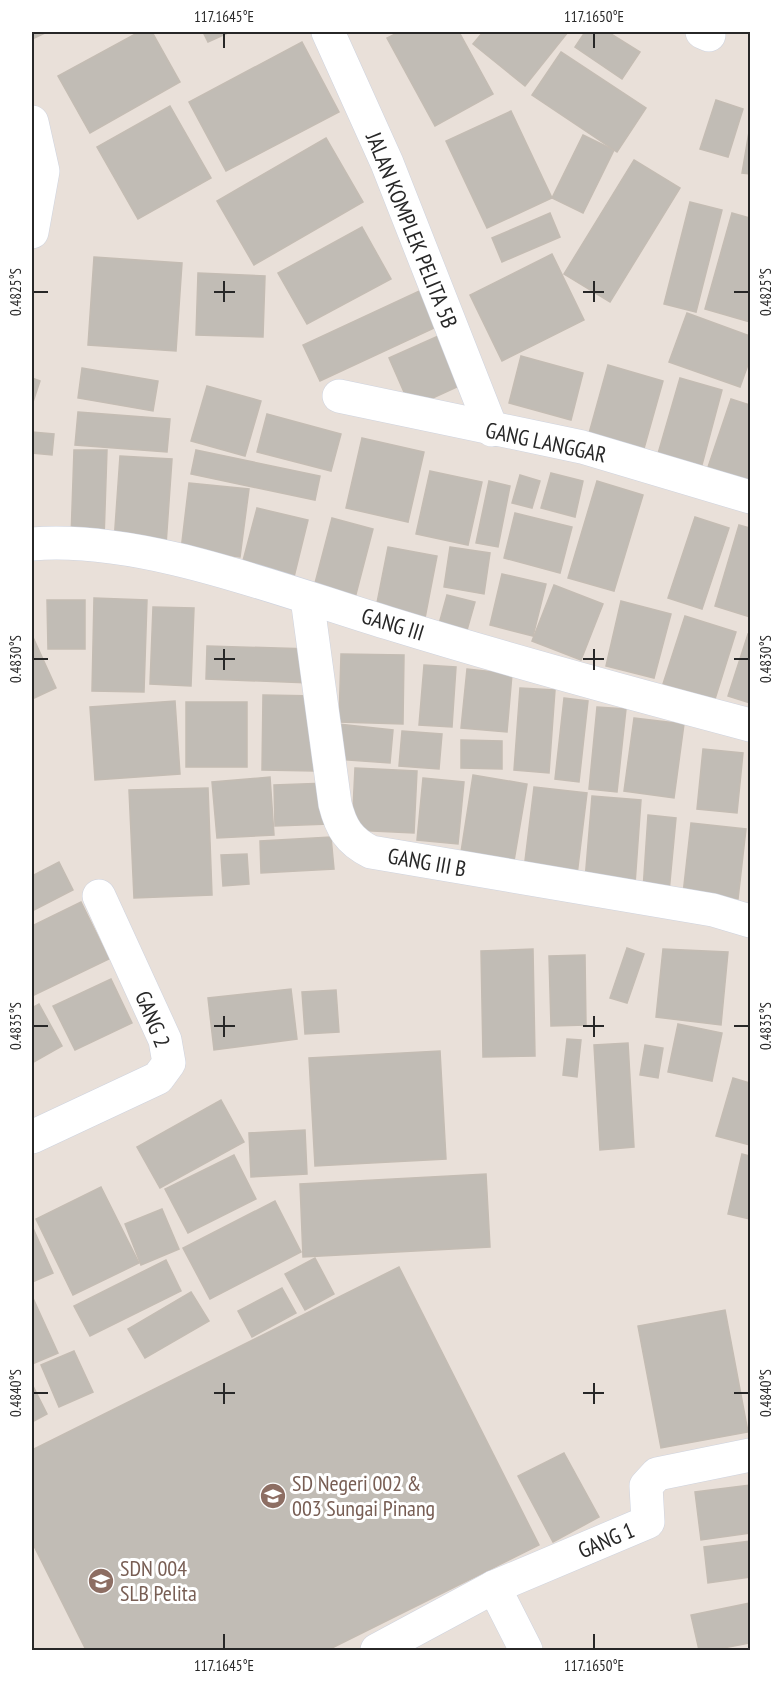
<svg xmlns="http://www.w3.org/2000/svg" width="782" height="1682" font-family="'PT Sans Narrow',sans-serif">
  <rect width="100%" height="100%" fill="#e9e0d9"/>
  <g fill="#c1bcb5" stroke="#c4bcb3" stroke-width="1.5">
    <path d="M 32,32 L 47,32 L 32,39 Z"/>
    <path d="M 139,32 L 152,32 L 180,82 L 90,133 L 58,76 Z"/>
    <path d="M 203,32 L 230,32 L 208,42 Z"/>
    <path d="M 399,32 L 459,32 L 493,94 L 435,126 L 387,38 Z"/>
    <path d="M 483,32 L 568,32 L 525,86 L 473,44 Z"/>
    <path d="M 585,32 L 608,32 L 640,52 L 622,79 L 575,47 Z"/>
    <path d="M 302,42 L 339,112 L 226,171 L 189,102 Z"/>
    <path d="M 561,52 L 646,108 L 617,152 L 532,95 Z"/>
    <path d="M 716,100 L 743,109 L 728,157 L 700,149 Z"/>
    <path d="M 170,106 L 211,178 L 138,219 L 97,147 Z"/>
    <path d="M 511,111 L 552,198 L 487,228 L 446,141 Z"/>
    <path d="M 750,126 L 750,174 L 742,173 Z"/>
    <path d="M 583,135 L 614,150 L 583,213 L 552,198 Z"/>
    <path d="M 326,138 L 363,202 L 254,265 L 217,201 Z"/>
    <path d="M 634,160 L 680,188 L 610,302 L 564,274 Z"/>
    <path d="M 690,202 L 722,210 L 696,312 L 664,304 Z"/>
    <path d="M 550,213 L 560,237 L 502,262 L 492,238 Z"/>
    <path d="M 732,213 L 750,218 L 750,322 L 705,309 Z"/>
    <path d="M 362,227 L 391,279 L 307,324 L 278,273 Z"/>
    <path d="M 552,254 L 584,320 L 502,361 L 470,295 Z"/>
    <path d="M 94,257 L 182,263 L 176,351 L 88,345 Z"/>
    <path d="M 198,273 L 265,276 L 263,337 L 196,335 Z"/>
    <path d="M 428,287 L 445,323 L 320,381 L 303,345 Z"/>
    <path d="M 687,313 L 750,336 L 750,359 L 740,387 L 669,362 Z"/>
    <path d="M 445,333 L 468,382 L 411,408 L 389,358 Z"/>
    <path d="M 521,356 L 583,373 L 571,420 L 509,403 Z"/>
    <path d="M 608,365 L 663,381 L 643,452 L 588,437 Z"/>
    <path d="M 82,368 L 158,381 L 153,411 L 78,398 Z"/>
    <path d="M 32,378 L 40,381 L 32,405 Z"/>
    <path d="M 680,378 L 722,390 L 699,476 L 655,464 Z"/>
    <path d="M 207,386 L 261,401 L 245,456 L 191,441 Z"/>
    <path d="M 731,399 L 750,405 L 750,494 L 704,479 Z"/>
    <path d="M 78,412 L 170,419 L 167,452 L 75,445 Z"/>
    <path d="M 267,414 L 341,434 L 331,471 L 257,452 Z"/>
    <path d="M 32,432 L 54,434 L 52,455 L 32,453 Z"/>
    <path d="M 362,438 L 424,452 L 408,522 L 346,508 Z"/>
    <path d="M 74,450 L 107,450 L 104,539 L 71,538 Z"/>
    <path d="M 196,450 L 320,476 L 315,500 L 191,474 Z"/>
    <path d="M 120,456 L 172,459 L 166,545 L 114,542 Z"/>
    <path d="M 430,471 L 482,482 L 468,545 L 416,534 Z"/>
    <path d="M 551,473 L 583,481 L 575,517 L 541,508 Z"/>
    <path d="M 520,475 L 540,481 L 532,508 L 512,503 Z"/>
    <path d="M 489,481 L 510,486 L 498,547 L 476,543 Z"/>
    <path d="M 597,481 L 643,495 L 614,591 L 568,578 Z"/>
    <path d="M 189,483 L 249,489 L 240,557 L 181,550 Z"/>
    <path d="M 257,508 L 308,520 L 292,585 L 240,572 Z"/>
    <path d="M 515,513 L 572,527 L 560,573 L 504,558 Z"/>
    <path d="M 695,517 L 729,528 L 702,609 L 668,598 Z"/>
    <path d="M 332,518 L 373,529 L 355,598 L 314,587 Z"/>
    <path d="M 739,525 L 750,528 L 750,617 L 715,606 Z"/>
    <path d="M 388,547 L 437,556 L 425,618 L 376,608 Z"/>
    <path d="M 450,547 L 490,553 L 484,594 L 444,587 Z"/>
    <path d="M 502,574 L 546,584 L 533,636 L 490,625 Z"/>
    <path d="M 554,585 L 603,604 L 581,660 L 532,641 Z"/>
    <path d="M 447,595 L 475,602 L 467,630 L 439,624 Z"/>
    <path d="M 94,598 L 147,600 L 144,692 L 92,691 Z"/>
    <path d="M 47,600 L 85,600 L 85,649 L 48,649 Z"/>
    <path d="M 621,601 L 671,614 L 654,678 L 606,666 Z"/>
    <path d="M 153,607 L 194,608 L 191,686 L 150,684 Z"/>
    <path d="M 685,616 L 736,632 L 715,699 L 663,684 Z"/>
    <path d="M 748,634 L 750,635 L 750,703 L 728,696 Z"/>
    <path d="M 32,635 L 56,688 L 32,699 Z"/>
    <path d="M 207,646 L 311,649 L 310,683 L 206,679 Z"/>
    <path d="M 341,654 L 404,655 L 403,724 L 339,722 Z"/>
    <path d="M 424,665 L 456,667 L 452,727 L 419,725 Z"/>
    <path d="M 467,669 L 512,674 L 507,732 L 461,728 Z"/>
    <path d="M 520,688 L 555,690 L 549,773 L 514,770 Z"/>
    <path d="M 263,695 L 317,696 L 315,771 L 262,770 Z"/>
    <path d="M 564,698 L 588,701 L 579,782 L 555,779 Z"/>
    <path d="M 175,701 L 180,774 L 95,780 L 90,707 Z"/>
    <rect x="186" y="702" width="61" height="65"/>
    <path d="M 597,707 L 626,709 L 617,792 L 589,789 Z"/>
    <path d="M 634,718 L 684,724 L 674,798 L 624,791 Z"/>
    <path d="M 338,724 L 393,730 L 390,763 L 335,759 Z"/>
    <path d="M 402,731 L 442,734 L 439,769 L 399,766 Z"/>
    <path d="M 461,740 L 502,741 L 502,769 L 461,768 Z"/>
    <path d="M 703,749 L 743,753 L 737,813 L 697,809 Z"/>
    <path d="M 355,768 L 417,771 L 414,833 L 352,830 Z"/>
    <path d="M 473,775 L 527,784 L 514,861 L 461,852 Z"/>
    <path d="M 270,777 L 274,835 L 217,838 L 212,782 Z"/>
    <path d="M 423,778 L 464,782 L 458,844 L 417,840 Z"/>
    <path d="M 328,783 L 329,824 L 275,826 L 274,785 Z"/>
    <path d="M 534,787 L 587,793 L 577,875 L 524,869 Z"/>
    <path d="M 208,788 L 212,895 L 134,898 L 129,790 Z"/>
    <path d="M 592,796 L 641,800 L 635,884 L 585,880 Z"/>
    <path d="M 648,815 L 676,818 L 669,892 L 643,890 Z"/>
    <path d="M 691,823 L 746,829 L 738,899 L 683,894 Z"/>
    <path d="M 331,837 L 334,869 L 261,873 L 260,841 Z"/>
    <path d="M 247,854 L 249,884 L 223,886 L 221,855 Z"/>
    <path d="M 59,862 L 73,890 L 32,911 L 32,876 Z"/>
    <path d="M 81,902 L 109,959 L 32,996 L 32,926 Z"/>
    <path d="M 627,948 L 644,954 L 627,1003 L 610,998 Z"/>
    <path d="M 533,949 L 535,1056 L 483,1057 L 481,951 Z"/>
    <path d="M 663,949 L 728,952 L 721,1025 L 656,1017 Z"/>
    <path d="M 585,955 L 586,1025 L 551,1026 L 549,956 Z"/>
    <path d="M 111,979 L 132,1023 L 75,1050 L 53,1006 Z"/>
    <path d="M 291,989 L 297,1039 L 214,1050 L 208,998 Z"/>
    <path d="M 336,990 L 339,1032 L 305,1034 L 302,992 Z"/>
    <path d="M 39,1004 L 62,1046 L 32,1063 L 32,1008 Z"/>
    <path d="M 678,1024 L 722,1033 L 712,1081 L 668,1072 Z"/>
    <path d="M 567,1039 L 581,1040 L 577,1077 L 563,1075 Z"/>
    <path d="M 628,1043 L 634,1147 L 600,1150 L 594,1045 Z"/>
    <path d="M 645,1045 L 663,1048 L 658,1078 L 640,1075 Z"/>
    <path d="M 440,1051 L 446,1159 L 315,1166 L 309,1058 Z"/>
    <path d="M 733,1078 L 750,1083 L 750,1145 L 716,1136 Z"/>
    <path d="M 221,1100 L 244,1142 L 160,1188 L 137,1147 Z"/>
    <path d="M 305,1130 L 307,1174 L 251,1177 L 249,1133 Z"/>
    <path d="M 742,1154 L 750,1156 L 750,1219 L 728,1214 Z"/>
    <path d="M 234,1155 L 256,1199 L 188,1233 L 165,1189 Z"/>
    <path d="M 486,1174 L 490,1247 L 303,1257 L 300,1184 Z"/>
    <path d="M 101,1187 L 139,1263 L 73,1295 L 36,1219 Z"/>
    <path d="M 275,1201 L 301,1252 L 210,1299 L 183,1248 Z"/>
    <path d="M 162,1209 L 179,1249 L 141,1265 L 125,1224 Z"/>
    <path d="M 32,1226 L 53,1273 L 32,1282 Z"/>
    <path d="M 315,1258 L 334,1294 L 305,1310 L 285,1274 Z"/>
    <path d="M 166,1260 L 181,1291 L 90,1336 L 74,1306 Z"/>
    <path d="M 399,1267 L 539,1545 L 328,1650 L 86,1650 L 32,1542 L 32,1450 Z"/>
    <path d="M 282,1288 L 296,1313 L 252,1337 L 238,1311 Z"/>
    <path d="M 191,1292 L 209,1321 L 145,1358 L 128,1329 Z"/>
    <path d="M 32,1296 L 58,1353 L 32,1364 Z"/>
    <path d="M 725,1310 L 748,1432 L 661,1448 L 638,1326 Z"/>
    <path d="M 74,1351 L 93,1392 L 59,1407 L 41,1365 Z"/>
    <path d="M 33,1386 L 47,1414 L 32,1422 L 32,1387 Z"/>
    <path d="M 564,1453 L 599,1517 L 553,1542 L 518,1476 Z"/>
    <path d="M 750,1485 L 750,1533 L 701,1540 L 695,1492 Z"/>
    <path d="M 750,1541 L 750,1577 L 708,1583 L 704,1547 Z"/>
    <path d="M 750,1603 L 750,1643 L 713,1650 L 699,1650 L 691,1615 Z"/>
  </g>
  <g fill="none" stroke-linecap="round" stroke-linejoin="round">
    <g stroke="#ced3df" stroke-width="34">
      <g id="minor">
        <path d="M 328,32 L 387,163 L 492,430"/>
        <path d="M 702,32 L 709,35"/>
        <path d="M 32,122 L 43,171 L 32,232"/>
        <path d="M 339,396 L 582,447 L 750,497"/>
        <path d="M 32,544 C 142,535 282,591 388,623 C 508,660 629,693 750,725"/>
        <path d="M 307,598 L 335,804 C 341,828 349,841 371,852 L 713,910 L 750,921"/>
        <path d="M 32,1137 L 158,1078 L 169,1063 L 165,1040 L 99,896"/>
        <path d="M 494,1587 L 526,1650"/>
        <path d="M 377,1650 L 494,1587 L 648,1522 L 646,1486 L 657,1474 L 750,1455"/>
      </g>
    </g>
    <use href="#minor" stroke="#fff" stroke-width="33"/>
  </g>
  <path fill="none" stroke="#272727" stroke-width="2" d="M 224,33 L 224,48M 594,33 L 594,48M 224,281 L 224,302M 594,281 L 594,302M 33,292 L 48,292M 214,292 L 235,292M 583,292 L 604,292M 734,292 L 749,292M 224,649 L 224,670M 594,649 L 594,670M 33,659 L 48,659M 214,659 L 235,659M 583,659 L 604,659M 734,659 L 749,659M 224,1016 L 224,1037M 594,1016 L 594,1037M 33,1026 L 48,1026M 214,1026 L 235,1026M 583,1026 L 604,1026M 734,1026 L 749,1026M 224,1383 L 224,1404M 594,1383 L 594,1404M 33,1393 L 48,1393M 214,1393 L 235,1393M 583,1393 L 604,1393M 734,1393 L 749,1393M 224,1634 L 224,1649M 594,1634 L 594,1649"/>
  <defs>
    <g id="school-disc" transform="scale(1.35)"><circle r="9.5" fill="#8d6e63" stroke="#fff"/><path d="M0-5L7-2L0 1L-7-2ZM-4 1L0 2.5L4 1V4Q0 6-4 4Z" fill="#fff"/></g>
  </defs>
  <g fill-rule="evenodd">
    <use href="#school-disc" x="273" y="1496"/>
    <use href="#school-disc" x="101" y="1581"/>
  </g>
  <g text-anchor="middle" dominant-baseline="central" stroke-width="6" stroke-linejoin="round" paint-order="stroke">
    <g font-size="22" fill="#272727" stroke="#fff">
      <text transform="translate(412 230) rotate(68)">JALAN KOMPLEK PELITA 5B</text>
      <text transform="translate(546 442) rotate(12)">GANG LANGGAR</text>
      <text transform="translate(393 624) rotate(17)">GANG III</text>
      <text transform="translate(427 862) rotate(10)">GANG III B</text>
      <text transform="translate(153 1019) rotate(68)">GANG 2</text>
      <text transform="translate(606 1540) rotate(-23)">GANG 1</text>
    </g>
    <g font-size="22" fill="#785e54" stroke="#fff" text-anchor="start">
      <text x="292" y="1483">SD Negeri 002 &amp;<tspan x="292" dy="25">003 Sungai Pinang</tspan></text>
      <text x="120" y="1568">SDN 004<tspan x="120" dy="25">SLB Pelita</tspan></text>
    </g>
  </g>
  <rect width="782" height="1682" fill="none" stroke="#ffffff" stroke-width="66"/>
  <rect x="33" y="33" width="716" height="1616" fill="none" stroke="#272727" stroke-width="2"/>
  <g font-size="15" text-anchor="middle" fill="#272727">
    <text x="224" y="22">117.1645°E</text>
    <text x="594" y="22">117.1650°E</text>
    <text transform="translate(16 292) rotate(-90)" y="5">0.4825°S</text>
    <text transform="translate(766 292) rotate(-90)" y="5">0.4825°S</text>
    <text transform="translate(16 659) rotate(-90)" y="5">0.4830°S</text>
    <text transform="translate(766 659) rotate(-90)" y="5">0.4830°S</text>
    <text transform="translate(16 1026) rotate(-90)" y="5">0.4835°S</text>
    <text transform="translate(766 1026) rotate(-90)" y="5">0.4835°S</text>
    <text transform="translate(16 1393) rotate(-90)" y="5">0.4840°S</text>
    <text transform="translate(766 1393) rotate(-90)" y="5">0.4840°S</text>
    <text x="224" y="1671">117.1645°E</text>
    <text x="594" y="1671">117.1650°E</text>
  </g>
</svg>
